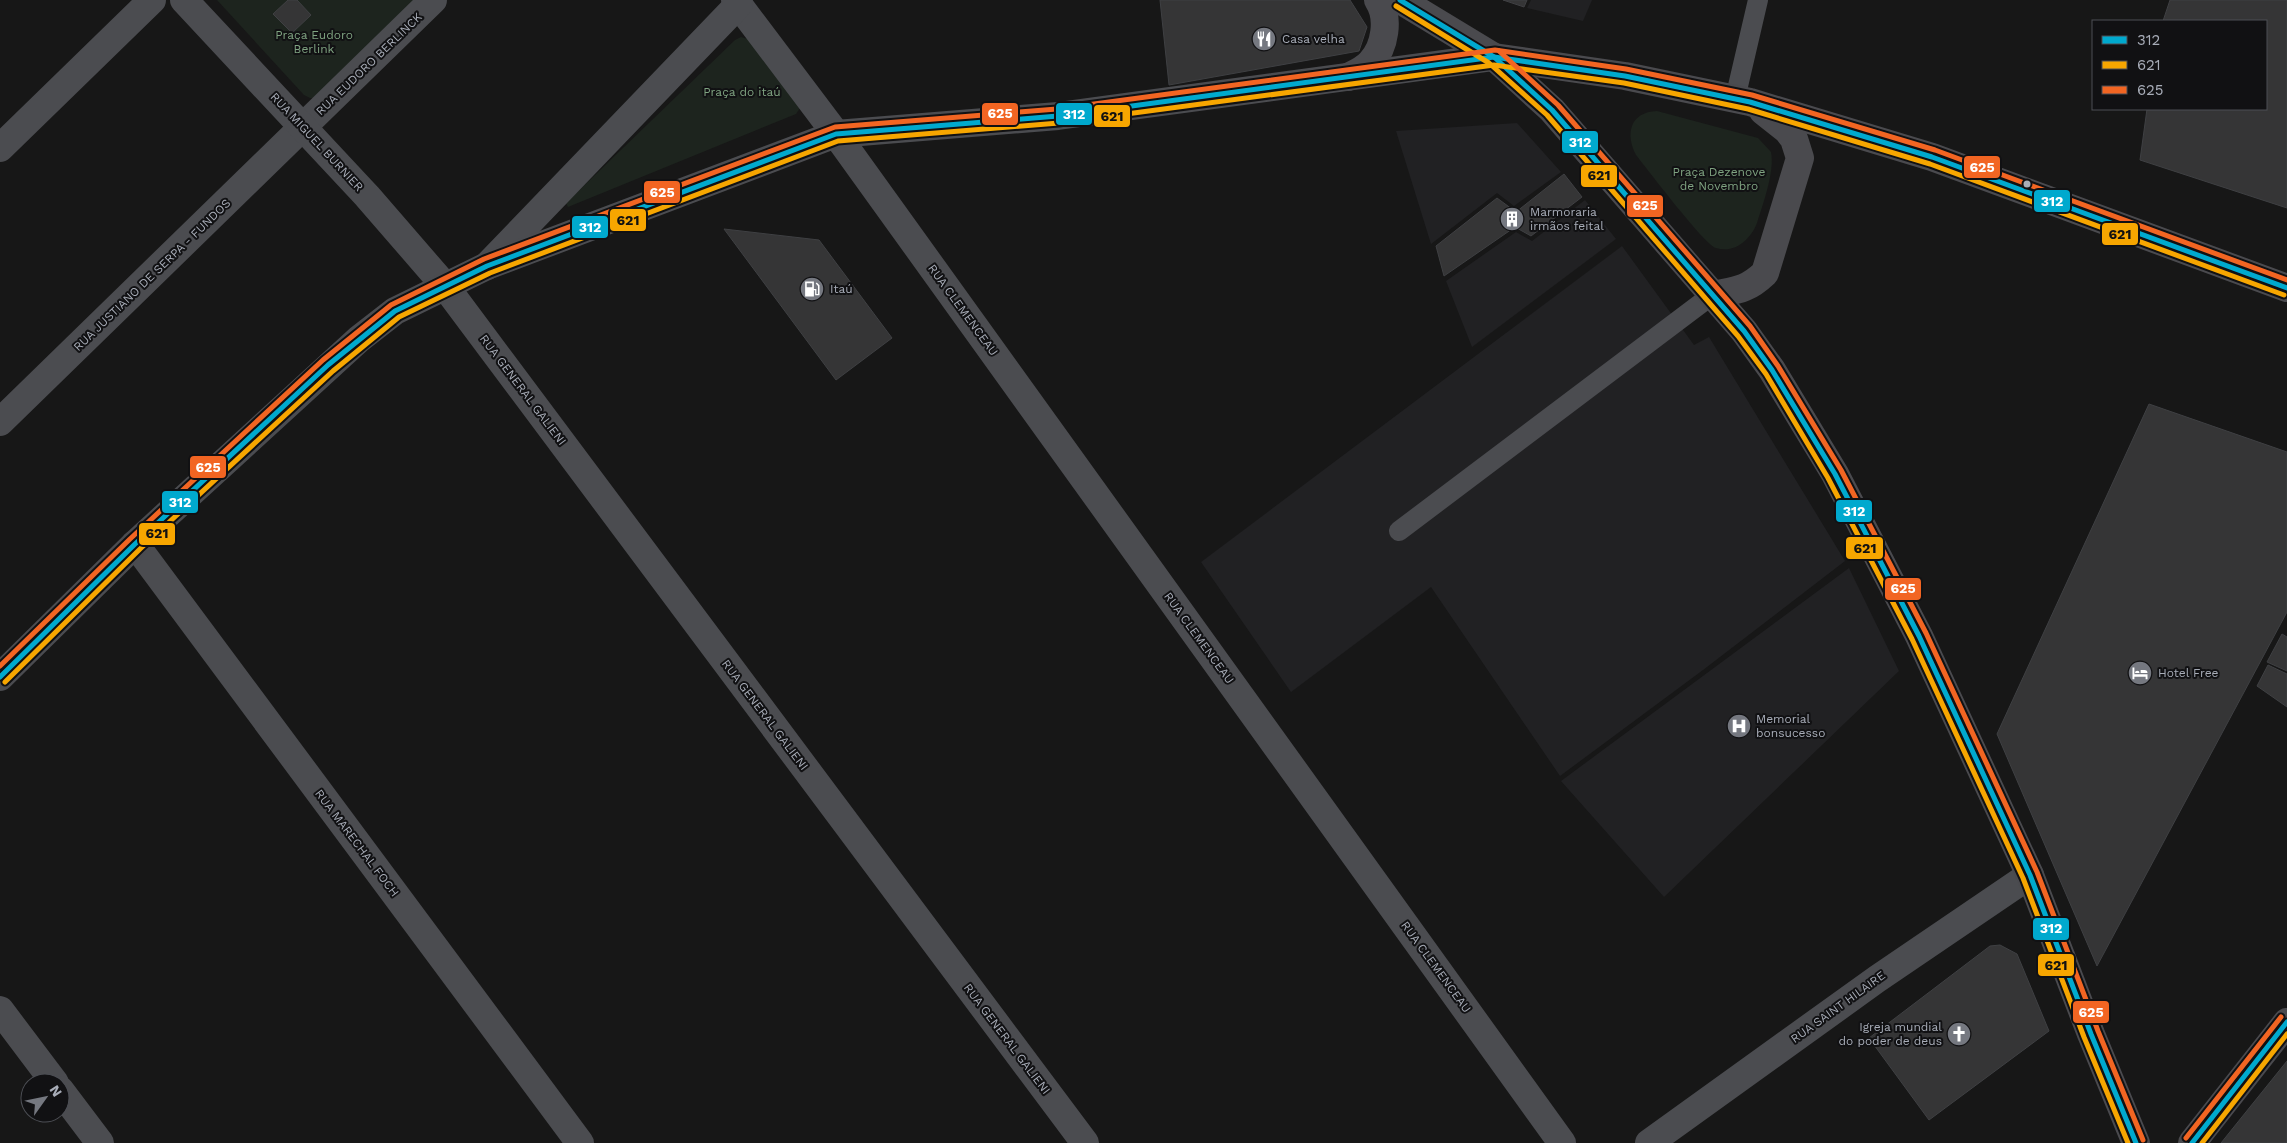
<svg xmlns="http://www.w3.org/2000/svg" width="2287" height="1143" font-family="'Work Sans',sans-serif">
  <rect width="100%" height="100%" fill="#171717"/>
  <g fill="#212123">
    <path d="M 1531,0 L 1592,0 L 1583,21 L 1527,8 Z"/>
    <path d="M 1517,123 L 1561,172 L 1514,206 L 1497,193 L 1431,244 L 1396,131 Z"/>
    <path d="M 1585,200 L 1616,239 L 1472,347 L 1446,281 L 1516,232 L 1532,241 Z"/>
    <path d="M 1622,246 L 1694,345 L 1709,337 L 1845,561 L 1703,670 L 1560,776 L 1431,587 L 1291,692 L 1201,562 Z"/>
    <path d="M 1849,568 L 1899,671 L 1664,897 L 1561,781 Z"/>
  </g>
  <g fill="#1d241e">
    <path d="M 217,0 L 418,0 L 314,98 L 310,98 L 304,95 Z"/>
    <path d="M 741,37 L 751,40 L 800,108 L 796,114 L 568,207 L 566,203 L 735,40 Z"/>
    <path d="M 1657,111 L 1758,138 L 1771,152 C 1775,171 1763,204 1757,223 C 1751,239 1735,254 1716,248 C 1704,244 1648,170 1636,155 C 1625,134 1630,112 1657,111 Z"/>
  </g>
  <g fill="#353536" stroke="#3f4043">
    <path d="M 288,0 L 297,0 L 311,15 L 292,33 L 273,14 Z"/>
    <path d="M 1160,0 L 1350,0 L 1367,27 L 1359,51 L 1169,85 Z"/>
    <path d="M 1503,0 L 1527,0 L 1524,7 Z"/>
    <path d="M 2170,0 L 2287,0 L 2287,208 L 2140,160 L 2147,109 L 2266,109 L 2266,21 L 2163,21 Z"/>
    <path d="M 1564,174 L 1582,197 L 1531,236 L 1515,227 L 1444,276 L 1436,246 L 1497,198 L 1516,212 Z"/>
    <path d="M 724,229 L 819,240 L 892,338 L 836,380 Z"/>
    <path d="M 2149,404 L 2287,452 L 2287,612 L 2097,966 L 1997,734 Z"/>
    <path d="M 2282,634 L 2287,637 L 2287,671 L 2267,662 Z"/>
    <path d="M 2268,665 L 2287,674 L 2287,707 L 2257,686 Z"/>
    <path d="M 2000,945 L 2017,954 L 2049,1031 L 1929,1120 L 1869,1038 L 1990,946 Z"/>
    <path d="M 2287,1061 L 2287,1143 L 2221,1143 Z"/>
  </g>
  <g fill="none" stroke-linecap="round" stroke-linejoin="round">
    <g stroke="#4b4c50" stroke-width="20">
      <path d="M 1735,99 L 1758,0"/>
      <path d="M 1399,531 L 1712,295"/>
    </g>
    <g stroke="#4b4c50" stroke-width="28">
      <path d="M 735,0 L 836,134 L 1562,1143"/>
      <path d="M 0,148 L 152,0"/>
      <path d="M 487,266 L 739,4"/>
      <path d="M 0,422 L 433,0"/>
      <path d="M 135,544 L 580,1143"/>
      <path d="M 0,1010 L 55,1083"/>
      <path d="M 60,1090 L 100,1143"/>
      <path d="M 1649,1143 L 1877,979 L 2030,875"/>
    </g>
    <g stroke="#4b4c50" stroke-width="28">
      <path d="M 184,0 L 367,196 L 445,286 L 1085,1143"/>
      <path d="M 0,677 L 135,544 L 359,339 L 395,311 L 487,266 L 836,134 L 1058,116 L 1494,57"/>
    </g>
    <g stroke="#4a4a4e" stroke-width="28">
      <path d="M 1400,0 L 1494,57 L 1552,110 L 1744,331 L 1772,370 L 1835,474 L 1919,636 L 2030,875 L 2091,1034 L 2136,1143"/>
      <path d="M 1494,57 L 1625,76 L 1750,102 L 1932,157 L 2287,288"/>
      <path d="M 1348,77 C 1356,73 1365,69 1371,62 C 1385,47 1390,18 1378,0"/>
      <path d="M 1712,295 C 1736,290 1746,291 1765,273 L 1800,158 L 1794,139 L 1787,130 L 1763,111"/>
      <path d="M 2192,1143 L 2287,1022"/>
    </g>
    <g stroke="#111113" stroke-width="9">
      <g id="bus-1">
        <path d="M 1400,0 L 1494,57 L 1552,110 L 1744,331 L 1772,370 L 1835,474 L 1919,636 L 2030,875 L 2091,1034 L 2136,1143"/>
        <path d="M 0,677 L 135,544 L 328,365 L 395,311 L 487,266 L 836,134 L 1058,116 L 1494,57 L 1625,76 L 1750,102 L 1932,157 L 2287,288"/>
        <path d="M 2192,1143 L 2287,1022"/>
      </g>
    </g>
    <g stroke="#111113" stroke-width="9">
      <g id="bus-2">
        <path d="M 1396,6 L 1489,63 L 1547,115 L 1738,336 L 1766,374 L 1828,478 L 1912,639 L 2023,878 L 2084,1037 L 2128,1143"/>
        <path d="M 5,682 L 140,549 L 333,371 L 399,317 L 490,273 L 838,141 L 1059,123 L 1494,65 L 1624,83 L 1748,109 L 1930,164 L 2284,295"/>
        <path d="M 2202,1143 L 2287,1034"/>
      </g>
    </g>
    <g stroke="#111113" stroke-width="9">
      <g id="bus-3">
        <path d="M 1499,51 L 1558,105 L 1750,326 L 1778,366 L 1841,470 L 1926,633 L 2037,872 L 2098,1031 L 2143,1140"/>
        <path d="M 0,666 L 130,539 L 323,360 L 391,305 L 484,259 L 835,127 L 1057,109 L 1495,50 L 1626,69 L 1752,95 L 1935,150 L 2287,280"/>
        <path d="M 2186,1138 L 2281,1017"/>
      </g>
    </g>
    <use href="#bus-1" stroke="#00a9ce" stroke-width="5"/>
    <use href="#bus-2" stroke="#f7a600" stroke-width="5"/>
    <use href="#bus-3" stroke="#f26522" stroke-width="5"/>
  </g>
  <defs>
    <g id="restaurant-disc" transform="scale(1.25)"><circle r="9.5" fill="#757880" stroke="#111113"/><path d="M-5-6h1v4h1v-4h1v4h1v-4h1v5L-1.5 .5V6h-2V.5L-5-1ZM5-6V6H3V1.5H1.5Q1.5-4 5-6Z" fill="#fff"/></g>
    <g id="building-disc" transform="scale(1.25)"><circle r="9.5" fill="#757880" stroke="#111113"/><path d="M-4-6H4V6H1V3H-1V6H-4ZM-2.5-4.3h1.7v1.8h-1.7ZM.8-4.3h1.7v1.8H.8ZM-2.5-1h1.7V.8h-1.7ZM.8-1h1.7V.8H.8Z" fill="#fff"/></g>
    <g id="fuel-disc" transform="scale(1.25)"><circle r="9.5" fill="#757880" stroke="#111113"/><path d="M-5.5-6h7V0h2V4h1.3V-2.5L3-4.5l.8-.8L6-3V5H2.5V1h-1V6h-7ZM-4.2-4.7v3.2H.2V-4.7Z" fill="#fff"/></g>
    <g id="hotel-disc" transform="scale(1.25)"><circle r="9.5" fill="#757880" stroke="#111113"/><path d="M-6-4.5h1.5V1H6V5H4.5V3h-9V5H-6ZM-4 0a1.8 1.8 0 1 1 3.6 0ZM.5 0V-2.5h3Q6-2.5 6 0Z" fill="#fff"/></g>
    <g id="hospital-disc" transform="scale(1.25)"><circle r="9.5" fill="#757880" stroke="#111113"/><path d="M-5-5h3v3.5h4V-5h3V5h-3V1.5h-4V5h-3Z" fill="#fff"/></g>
    <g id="church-disc" transform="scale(1.25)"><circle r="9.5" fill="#757880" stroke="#111113"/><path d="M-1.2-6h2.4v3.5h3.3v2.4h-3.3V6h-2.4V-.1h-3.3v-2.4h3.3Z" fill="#fff"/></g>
  </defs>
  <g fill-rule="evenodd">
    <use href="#restaurant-disc" x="1264" y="39"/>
    <use href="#building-disc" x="1512" y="219"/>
    <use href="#fuel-disc" x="812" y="289"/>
    <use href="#hotel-disc" x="2140" y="673"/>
    <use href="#hospital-disc" x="1739" y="726"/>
    <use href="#church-disc" x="1959" y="1034"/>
  </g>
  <circle fill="#a8adb8" stroke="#111113" stroke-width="2" cx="2027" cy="184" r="4.5"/>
  <g text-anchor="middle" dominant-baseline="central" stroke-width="4" stroke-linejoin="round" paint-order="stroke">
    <g font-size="12" fill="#7fa381" stroke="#111113">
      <text x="314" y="35">Praça Eudoro<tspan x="314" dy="14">Berlink</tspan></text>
      <text x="742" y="92">Praça do itaú</text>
      <text x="1719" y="172">Praça Dezenove<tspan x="1719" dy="14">de Novembro</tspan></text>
    </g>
    <g font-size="12" fill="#a8adb8" stroke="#111113" text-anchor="start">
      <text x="1282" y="39">Casa velha</text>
      <text x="1530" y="212">Marmoraria<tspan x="1530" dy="14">irmãos feital</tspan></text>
      <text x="830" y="289">Itaú</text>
      <text x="2158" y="673">Hotel Free</text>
      <text x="1756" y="719">Memorial<tspan x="1756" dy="14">bonsucesso</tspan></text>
      <text x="1942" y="1027" text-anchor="end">Igreja mundial<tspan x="1942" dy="14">do poder de deus</tspan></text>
    </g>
    <g font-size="12" fill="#a8adb8" stroke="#111113">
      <text transform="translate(369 64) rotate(-44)">RUA EUDORO BERLINCK</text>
      <text transform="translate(317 142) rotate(47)">RUA MIGUEL BURNIER</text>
      <text transform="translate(152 275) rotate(-44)">RUA JUSTIANO DE SERPA - FUNDOS</text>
      <text transform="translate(963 310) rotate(54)">RUA CLEMENCEAU</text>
      <text transform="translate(523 390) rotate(53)">RUA GENERAL GALIENI</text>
      <text transform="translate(1199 638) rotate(54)">RUA CLEMENCEAU</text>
      <text transform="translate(765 715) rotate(53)">RUA GENERAL GALIENI</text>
      <text transform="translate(357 843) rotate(53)">RUA MARECHAL FOCH</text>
      <text transform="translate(1436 967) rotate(54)">RUA CLEMENCEAU</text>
      <text transform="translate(1838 1007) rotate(-36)">RUA SAINT HILAIRE</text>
      <text transform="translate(1007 1039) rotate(53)">RUA GENERAL GALIENI</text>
    </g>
  </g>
  <g stroke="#111113" stroke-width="2">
    <rect x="981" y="102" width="38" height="24" rx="5" fill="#f26522"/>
    <rect x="1055" y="102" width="38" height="24" rx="5" fill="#00a9ce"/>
    <rect x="1093" y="104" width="38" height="24" rx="5" fill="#f7a600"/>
    <rect x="1561" y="130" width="38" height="24" rx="5" fill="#00a9ce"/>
    <rect x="1963" y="155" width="38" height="24" rx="5" fill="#f26522"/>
    <rect x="1580" y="164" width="38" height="24" rx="5" fill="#f7a600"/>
    <rect x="643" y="180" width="38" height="24" rx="5" fill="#f26522"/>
    <rect x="2033" y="189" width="38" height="24" rx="5" fill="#00a9ce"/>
    <rect x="1626" y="194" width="38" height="24" rx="5" fill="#f26522"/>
    <rect x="609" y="208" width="38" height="24" rx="5" fill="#f7a600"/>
    <rect x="571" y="215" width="38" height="24" rx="5" fill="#00a9ce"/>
    <rect x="2101" y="222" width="38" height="24" rx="5" fill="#f7a600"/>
    <rect x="189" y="455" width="38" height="24" rx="5" fill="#f26522"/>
    <rect x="161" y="490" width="38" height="24" rx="5" fill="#00a9ce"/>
    <rect x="1835" y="499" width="38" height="24" rx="5" fill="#00a9ce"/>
    <rect x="138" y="522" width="38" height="24" rx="5" fill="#f7a600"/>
    <rect x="1845" y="536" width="39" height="24" rx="5" fill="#f7a600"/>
    <rect x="1884" y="577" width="38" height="24" rx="5" fill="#f26522"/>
    <rect x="2032" y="917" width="38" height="24" rx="5" fill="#00a9ce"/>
    <rect x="2037" y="953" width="38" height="24" rx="5" fill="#f7a600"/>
    <rect x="2072" y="1000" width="38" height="24" rx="5" fill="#f26522"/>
  </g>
  <g font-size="14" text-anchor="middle" font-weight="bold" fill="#fff">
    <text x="1000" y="118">625</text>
    <text x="1074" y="119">312</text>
    <text x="1580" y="147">312</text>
    <text x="1982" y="172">625</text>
    <text x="662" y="197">625</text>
    <text x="2052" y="206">312</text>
    <text x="1645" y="210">625</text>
    <text x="590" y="232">312</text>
    <text x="208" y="472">625</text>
    <text x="180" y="507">312</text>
    <text x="1854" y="516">312</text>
    <text x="1903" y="593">625</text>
    <text x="2051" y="933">312</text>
    <text x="2091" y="1017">625</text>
  </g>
  <g font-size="14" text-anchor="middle" font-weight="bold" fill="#111">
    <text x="1112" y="121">621</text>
    <text x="1599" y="180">621</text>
    <text x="628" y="225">621</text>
    <text x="2120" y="239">621</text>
    <text x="157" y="538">621</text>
    <text x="1865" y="553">621</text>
    <text x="2056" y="970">621</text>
  </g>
  <rect x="2092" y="20" width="175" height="90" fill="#111113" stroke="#4d4f55"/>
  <rect x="2102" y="36" width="25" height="8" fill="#00a9ce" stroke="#4d4f55"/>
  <text x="2137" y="45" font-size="15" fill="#a8adb8">312</text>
  <rect x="2102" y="61" width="25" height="8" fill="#f7a600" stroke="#4d4f55"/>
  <text x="2137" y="70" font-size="15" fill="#a8adb8">621</text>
  <rect x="2102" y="86" width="25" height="8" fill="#f26522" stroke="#4d4f55"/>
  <text x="2137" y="95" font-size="15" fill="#a8adb8">625</text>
  <g transform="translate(45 1098) rotate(57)"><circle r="24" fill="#111113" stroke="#4d4f55"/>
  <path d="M0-4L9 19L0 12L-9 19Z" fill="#757880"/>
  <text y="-8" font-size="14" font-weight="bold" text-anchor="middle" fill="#a8adb8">N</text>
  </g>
</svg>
